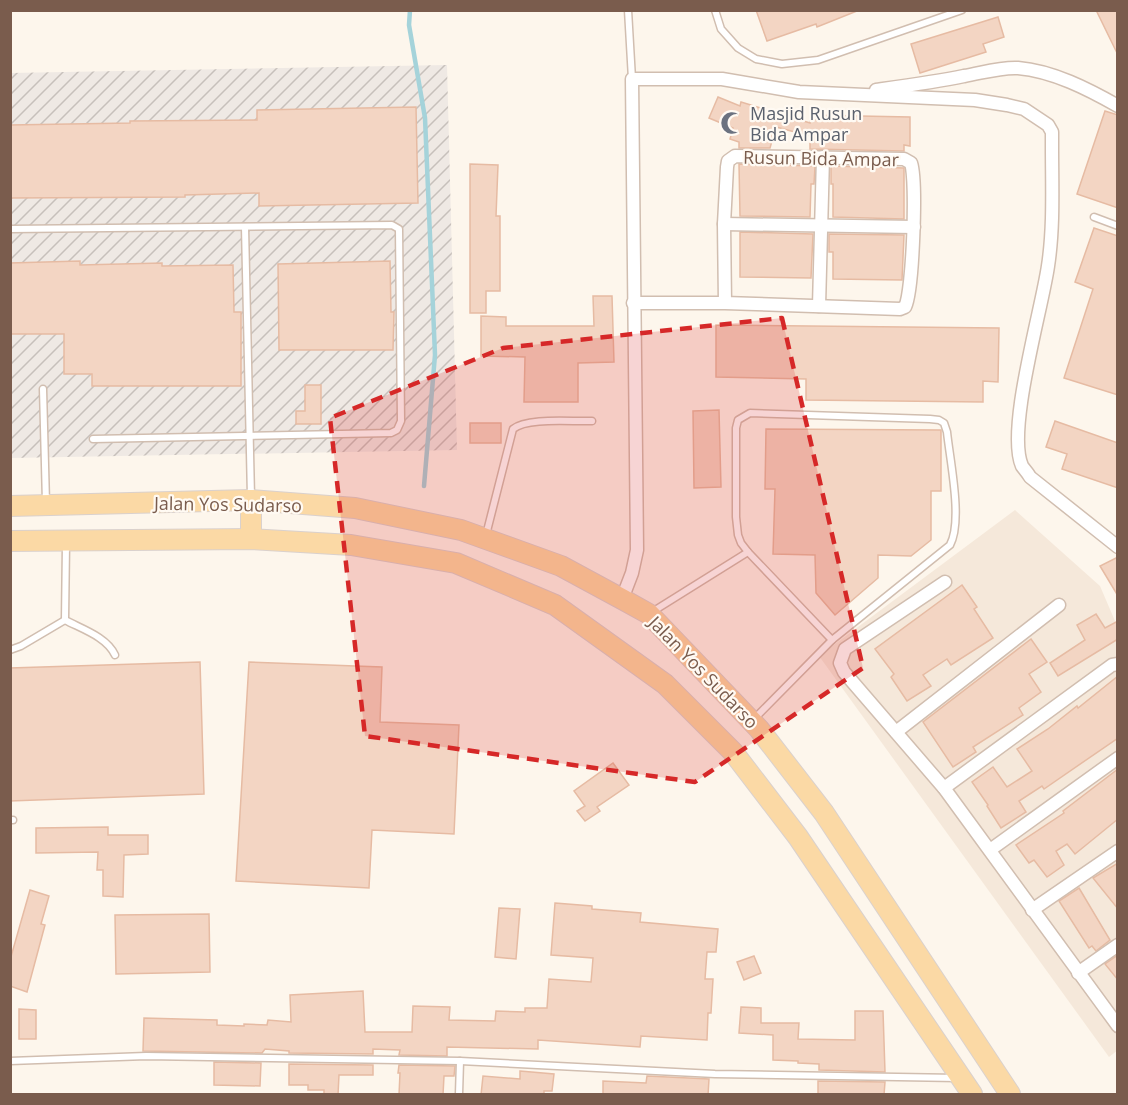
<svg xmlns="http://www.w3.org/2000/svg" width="1128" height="1105" font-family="'Open Sans',sans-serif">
  <defs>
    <pattern id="industrial-furrows" width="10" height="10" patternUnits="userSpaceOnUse" patternTransform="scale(1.5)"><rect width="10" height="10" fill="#efe9e4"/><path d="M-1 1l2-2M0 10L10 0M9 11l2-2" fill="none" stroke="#c7c0bb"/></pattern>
  </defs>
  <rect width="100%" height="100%" fill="#fdf6ec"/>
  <path fill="#f5e8da" d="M 1015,510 L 1100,586 L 1118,628 L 1118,1050 L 1109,1057 L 819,656 Z"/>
  <path fill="url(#industrial-furrows)" d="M 447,65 L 457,450 L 11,458 L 10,73 Z"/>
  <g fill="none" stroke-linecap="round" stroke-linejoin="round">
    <path stroke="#a5d3da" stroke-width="4.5" d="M 410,10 L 409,25 L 425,118 L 435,355 L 424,486"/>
  </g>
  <g fill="#f3d5c3" stroke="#e6bba3" stroke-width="1.5">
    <path d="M 756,10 L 857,10 L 857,11 L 817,27 L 816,24 L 767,41 Z"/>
    <path d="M 1096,10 L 1118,10 L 1118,55 Z"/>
    <path d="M 998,17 L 1004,37 L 983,44 L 986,52 L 920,73 L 911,44 Z"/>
    <path d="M 718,97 L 740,106 L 741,102 L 810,123 L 810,115 L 910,117 L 910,146 L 904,145 L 904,151 L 810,149 L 810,136 L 776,127 L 770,148 L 739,148 L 739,142 L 730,139 L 733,128 L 709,118 Z"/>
    <path d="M 416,107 L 418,203 L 259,206 L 259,193 L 185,195 L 185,197 L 10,198 L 10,125 L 130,123 L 130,121 L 257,120 L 257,110 Z"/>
    <path d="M 1105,111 L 1118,115 L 1118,208 L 1077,194 Z"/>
    <path d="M 470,164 L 498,165 L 496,216 L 500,216 L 500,291 L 486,291 L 486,313 L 470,313 Z"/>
    <path d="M 739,164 L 815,166 L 814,184 L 811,184 L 810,217 L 740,216 Z"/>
    <path d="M 831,166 L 904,168 L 904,219 L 833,217 L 833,184 L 831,184 Z"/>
    <path d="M 1094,228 L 1118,236 L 1118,395 L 1064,378 L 1093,289 L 1075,282 Z"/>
    <path d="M 740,232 L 813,234 L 811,278 L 740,277 Z"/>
    <path d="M 829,234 L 904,235 L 902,280 L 833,279 L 833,252 L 829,252 Z"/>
    <path d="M 80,261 L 80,265 L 162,263 L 162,266 L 233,265 L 234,312 L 241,312 L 241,386 L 92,386 L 92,374 L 64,374 L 64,334 L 10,334 L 10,263 Z"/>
    <path d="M 390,261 L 391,312 L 394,312 L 393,350 L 279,350 L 278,264 Z"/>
    <path d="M 593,296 L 612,296 L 614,362 L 578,363 L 578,402 L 524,402 L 525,357 L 481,356 L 481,316 L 506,317 L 506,326 L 594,326 Z"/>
    <path d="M 716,325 L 999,328 L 998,382 L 983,381 L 983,402 L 806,400 L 806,379 L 716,377 Z"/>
    <path d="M 305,385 L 321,385 L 321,424 L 296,424 L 296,411 L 305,411 Z"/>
    <path d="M 719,410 L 721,487 L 694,488 L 693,411 Z"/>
    <path d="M 1055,421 L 1118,443 L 1118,488 L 1062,469 L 1067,454 L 1046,447 Z"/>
    <rect x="470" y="423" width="31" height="20"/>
    <path d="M 766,429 L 941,430 L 941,491 L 931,491 L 931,540 L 911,556 L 878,555 L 878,578 L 835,615 L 816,593 L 815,555 L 773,554 L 775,489 L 765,489 Z"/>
    <path d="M 1118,557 L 1118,596 L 1100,566 Z"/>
    <path d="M 962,585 L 977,607 L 974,609 L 993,638 L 951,665 L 947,659 L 923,675 L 931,686 L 907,701 L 891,677 L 894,674 L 875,649 Z"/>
    <path d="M 1096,614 L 1105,628 L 1118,621 L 1118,639 L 1058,676 L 1050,663 L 1085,640 L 1077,625 Z"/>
    <path d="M 1031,639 L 1047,662 L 1029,674 L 1041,692 L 1019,708 L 1023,715 L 973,747 L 976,752 L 953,767 L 923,722 Z"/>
    <path d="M 200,662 L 204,794 L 10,801 L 10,668 Z"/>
    <path d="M 249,662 L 382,667 L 380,722 L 459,725 L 454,834 L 372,830 L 369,888 L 236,881 Z"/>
    <path d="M 1118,676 L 1118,738 L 1044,789 L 1042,786 L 1019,801 L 1026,812 L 1001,828 L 987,806 L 988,805 L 972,782 L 993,767 L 1007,787 L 1032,771 L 1017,749 L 1048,729 L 1077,706 L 1078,708 Z"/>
    <path d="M 613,763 L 629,785 L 597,807 L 600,811 L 585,821 L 577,811 L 585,806 L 574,791 Z"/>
    <path d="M 1118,769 L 1118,819 L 1075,854 L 1067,844 L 1056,851 L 1064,865 L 1047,877 L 1034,860 L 1029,863 L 1016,845 L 1064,813 L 1063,811 Z"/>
    <path d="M 108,827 L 108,835 L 148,835 L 148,854 L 124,855 L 123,897 L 103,896 L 103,870 L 97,870 L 98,852 L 36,853 L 36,828 Z"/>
    <path d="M 1118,863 L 1118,909 L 1093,878 Z"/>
    <path d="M 1079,888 L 1110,940 L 1096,951 L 1092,946 L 1089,948 L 1059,901 Z"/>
    <path d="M 30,890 L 49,896 L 41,924 L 45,925 L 27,992 L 10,986 L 10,960 Z"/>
    <path d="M 555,903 L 592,906 L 592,909 L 641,913 L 640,922 L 718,929 L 716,952 L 707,952 L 705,979 L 713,979 L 711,1013 L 708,1013 L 707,1040 L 641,1036 L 640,1047 L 538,1040 L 538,1049 L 447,1047 L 447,1056 L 399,1055 L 400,1050 L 373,1049 L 373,1054 L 289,1053 L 289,1051 L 265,1049 L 262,1053 L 143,1051 L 144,1018 L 217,1020 L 217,1025 L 244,1026 L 244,1024 L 267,1025 L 268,1020 L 291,1022 L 290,995 L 363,991 L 365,1032 L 412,1032 L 413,1006 L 450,1007 L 449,1020 L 495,1021 L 496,1011 L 525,1012 L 525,1008 L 547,1008 L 549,979 L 591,982 L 592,971 L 593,958 L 551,955 Z"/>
    <path d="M 499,908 L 520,909 L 516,959 L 495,957 Z"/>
    <path d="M 209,914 L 210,972 L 116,974 L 115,915 Z"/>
    <path d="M 1118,955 L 1118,980 L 1105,964 Z"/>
    <path d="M 754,956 L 761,973 L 744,980 L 737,962 Z"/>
    <path d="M 741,1007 L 761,1008 L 761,1023 L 799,1023 L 798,1039 L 855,1040 L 855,1011 L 883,1011 L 885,1072 L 819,1070 L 819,1064 L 798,1063 L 798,1061 L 773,1060 L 773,1035 L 739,1033 Z"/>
    <path d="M 19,1009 L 36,1010 L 36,1039 L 19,1039 Z"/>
    <path d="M 214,1062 L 261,1063 L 260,1086 L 214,1085 Z"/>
    <path d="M 289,1064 L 373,1065 L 373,1075 L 339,1075 L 338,1095 L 324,1095 L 324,1090 L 308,1090 L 308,1085 L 289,1085 Z"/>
    <path d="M 399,1065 L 455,1066 L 454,1076 L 444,1076 L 443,1095 L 399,1095 L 400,1073 L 398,1073 Z"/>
    <path d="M 520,1071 L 554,1074 L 552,1091 L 544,1091 L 544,1095 L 481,1095 L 483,1076 L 520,1079 Z"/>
    <path d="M 647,1076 L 709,1079 L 708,1095 L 603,1095 L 603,1081 L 646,1083 Z"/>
    <path d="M 818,1081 L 885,1082 L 884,1095 L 818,1095 Z"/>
  </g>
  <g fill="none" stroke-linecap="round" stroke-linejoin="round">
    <g stroke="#d1beb0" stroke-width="9">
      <g id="lane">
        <path d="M 628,10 L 632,79"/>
        <path d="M 715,10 L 721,29 L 738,48 L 756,59 L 782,64 L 818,60 L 962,10"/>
        <path d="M 1094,217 L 1118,226"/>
        <path d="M 245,227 L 251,497"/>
        <path d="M 10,229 L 392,225 L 399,229 L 401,421 L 397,430 L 391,433 L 93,439"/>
        <path d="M 43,389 L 46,503"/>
        <path d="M 750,413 L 930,419 L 939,420 L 944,423 L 947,432 C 950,461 963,521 950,545 L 832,640 L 748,552 L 741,543 L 738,535 L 736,517 L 736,428 L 738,420 Z"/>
        <path d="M 486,535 L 513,429 C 527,417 573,422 592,421"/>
        <path d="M 66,544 L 65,620 C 82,629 107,637 115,655"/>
        <path d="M 652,612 L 748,552"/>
        <path d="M 10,650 L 21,646 L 65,620"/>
        <path d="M 755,718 L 832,640"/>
        <path d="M 10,820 L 13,820"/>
        <path d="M 10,1061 L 146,1056 L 460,1061 L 715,1074 L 958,1078"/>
        <path d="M 459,1094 L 460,1061"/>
      </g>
    </g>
    <g stroke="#d1beb0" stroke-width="15">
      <g id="street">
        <path d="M 876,90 C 905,86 935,82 964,76 C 982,73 1000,67 1018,68 C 1053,71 1088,89 1118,106"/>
        <path d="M 724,224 L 914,227"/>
        <path d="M 633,303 L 725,303 L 900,309 L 905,307 C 913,291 917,181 911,163 L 904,159 L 735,156 L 728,161 L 727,167 L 724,224 L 725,303"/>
        <path d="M 819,306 L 823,157"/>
        <path d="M 945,582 L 845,649 L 840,663 L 844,672 L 944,788 L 1118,1026"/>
        <path d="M 622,599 L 632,573 L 637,550 L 632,79 L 722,79 L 799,92 L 975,100 L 1007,105 L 1024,109 L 1048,125 L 1052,132 L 1052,146 C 1052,186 1054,227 1048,266 C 1042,309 1006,430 1022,466 C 1024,469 1028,473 1030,477 L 1118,547"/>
        <path d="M 896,732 L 1059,605"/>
        <path d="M 944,788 L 1112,665 L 1118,664"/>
        <path d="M 990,850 L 1118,758"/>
        <path d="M 1032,910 L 1118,851"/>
        <path d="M 1078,973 L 1118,945"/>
      </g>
    </g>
    <g stroke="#dad1cd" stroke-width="22">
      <g id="primary">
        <path d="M 251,500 L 251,539"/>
        <path d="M 10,506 L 251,500 L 355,508 L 461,530 L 561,566 L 622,599 L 649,614 L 759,729 L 824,813 L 1010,1094"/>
        <path d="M 10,541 L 251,539 L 351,545 L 456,563 L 555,605 L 665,684 L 733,752 L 798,837 L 972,1094"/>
      </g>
    </g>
    <use href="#lane" stroke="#fff" stroke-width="6"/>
    <use href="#street" stroke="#fff" stroke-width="12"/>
    <use href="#primary" stroke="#fbd9a5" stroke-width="20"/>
  </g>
  <path fill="#d62828" fill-opacity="0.2" stroke="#d62828" stroke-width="4.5" stroke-dasharray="12 8" stroke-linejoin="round" d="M 782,318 L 863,668 L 695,782 L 365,736 L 330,418 L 503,348 Z"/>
  <defs>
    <g id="mosque-bare" transform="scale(1.8)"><path d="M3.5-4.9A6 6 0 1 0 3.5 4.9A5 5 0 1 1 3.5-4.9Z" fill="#6b7280" stroke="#fffaf3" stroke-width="2.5" paint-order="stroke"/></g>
  </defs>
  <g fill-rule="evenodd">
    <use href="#mosque-bare" x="732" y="123"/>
  </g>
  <g text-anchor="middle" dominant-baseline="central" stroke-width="4.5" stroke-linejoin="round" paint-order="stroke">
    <g font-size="18" fill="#5b616d" stroke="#fffaf3" text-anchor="start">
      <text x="750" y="113">Masjid Rusun<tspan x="750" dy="21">Bida Ampar</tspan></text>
    </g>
    <g font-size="18" fill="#7a5c4d" stroke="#fffaf3">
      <text transform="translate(821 158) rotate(1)">Rusun Bida Ampar</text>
      <text transform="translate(228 504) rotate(1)">Jalan Yos Sudarso</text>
      <text transform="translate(704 672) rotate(46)">Jalan Yos Sudarso</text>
    </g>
  </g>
  <rect width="1128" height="1105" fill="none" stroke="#7a5c4d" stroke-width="24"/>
</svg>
